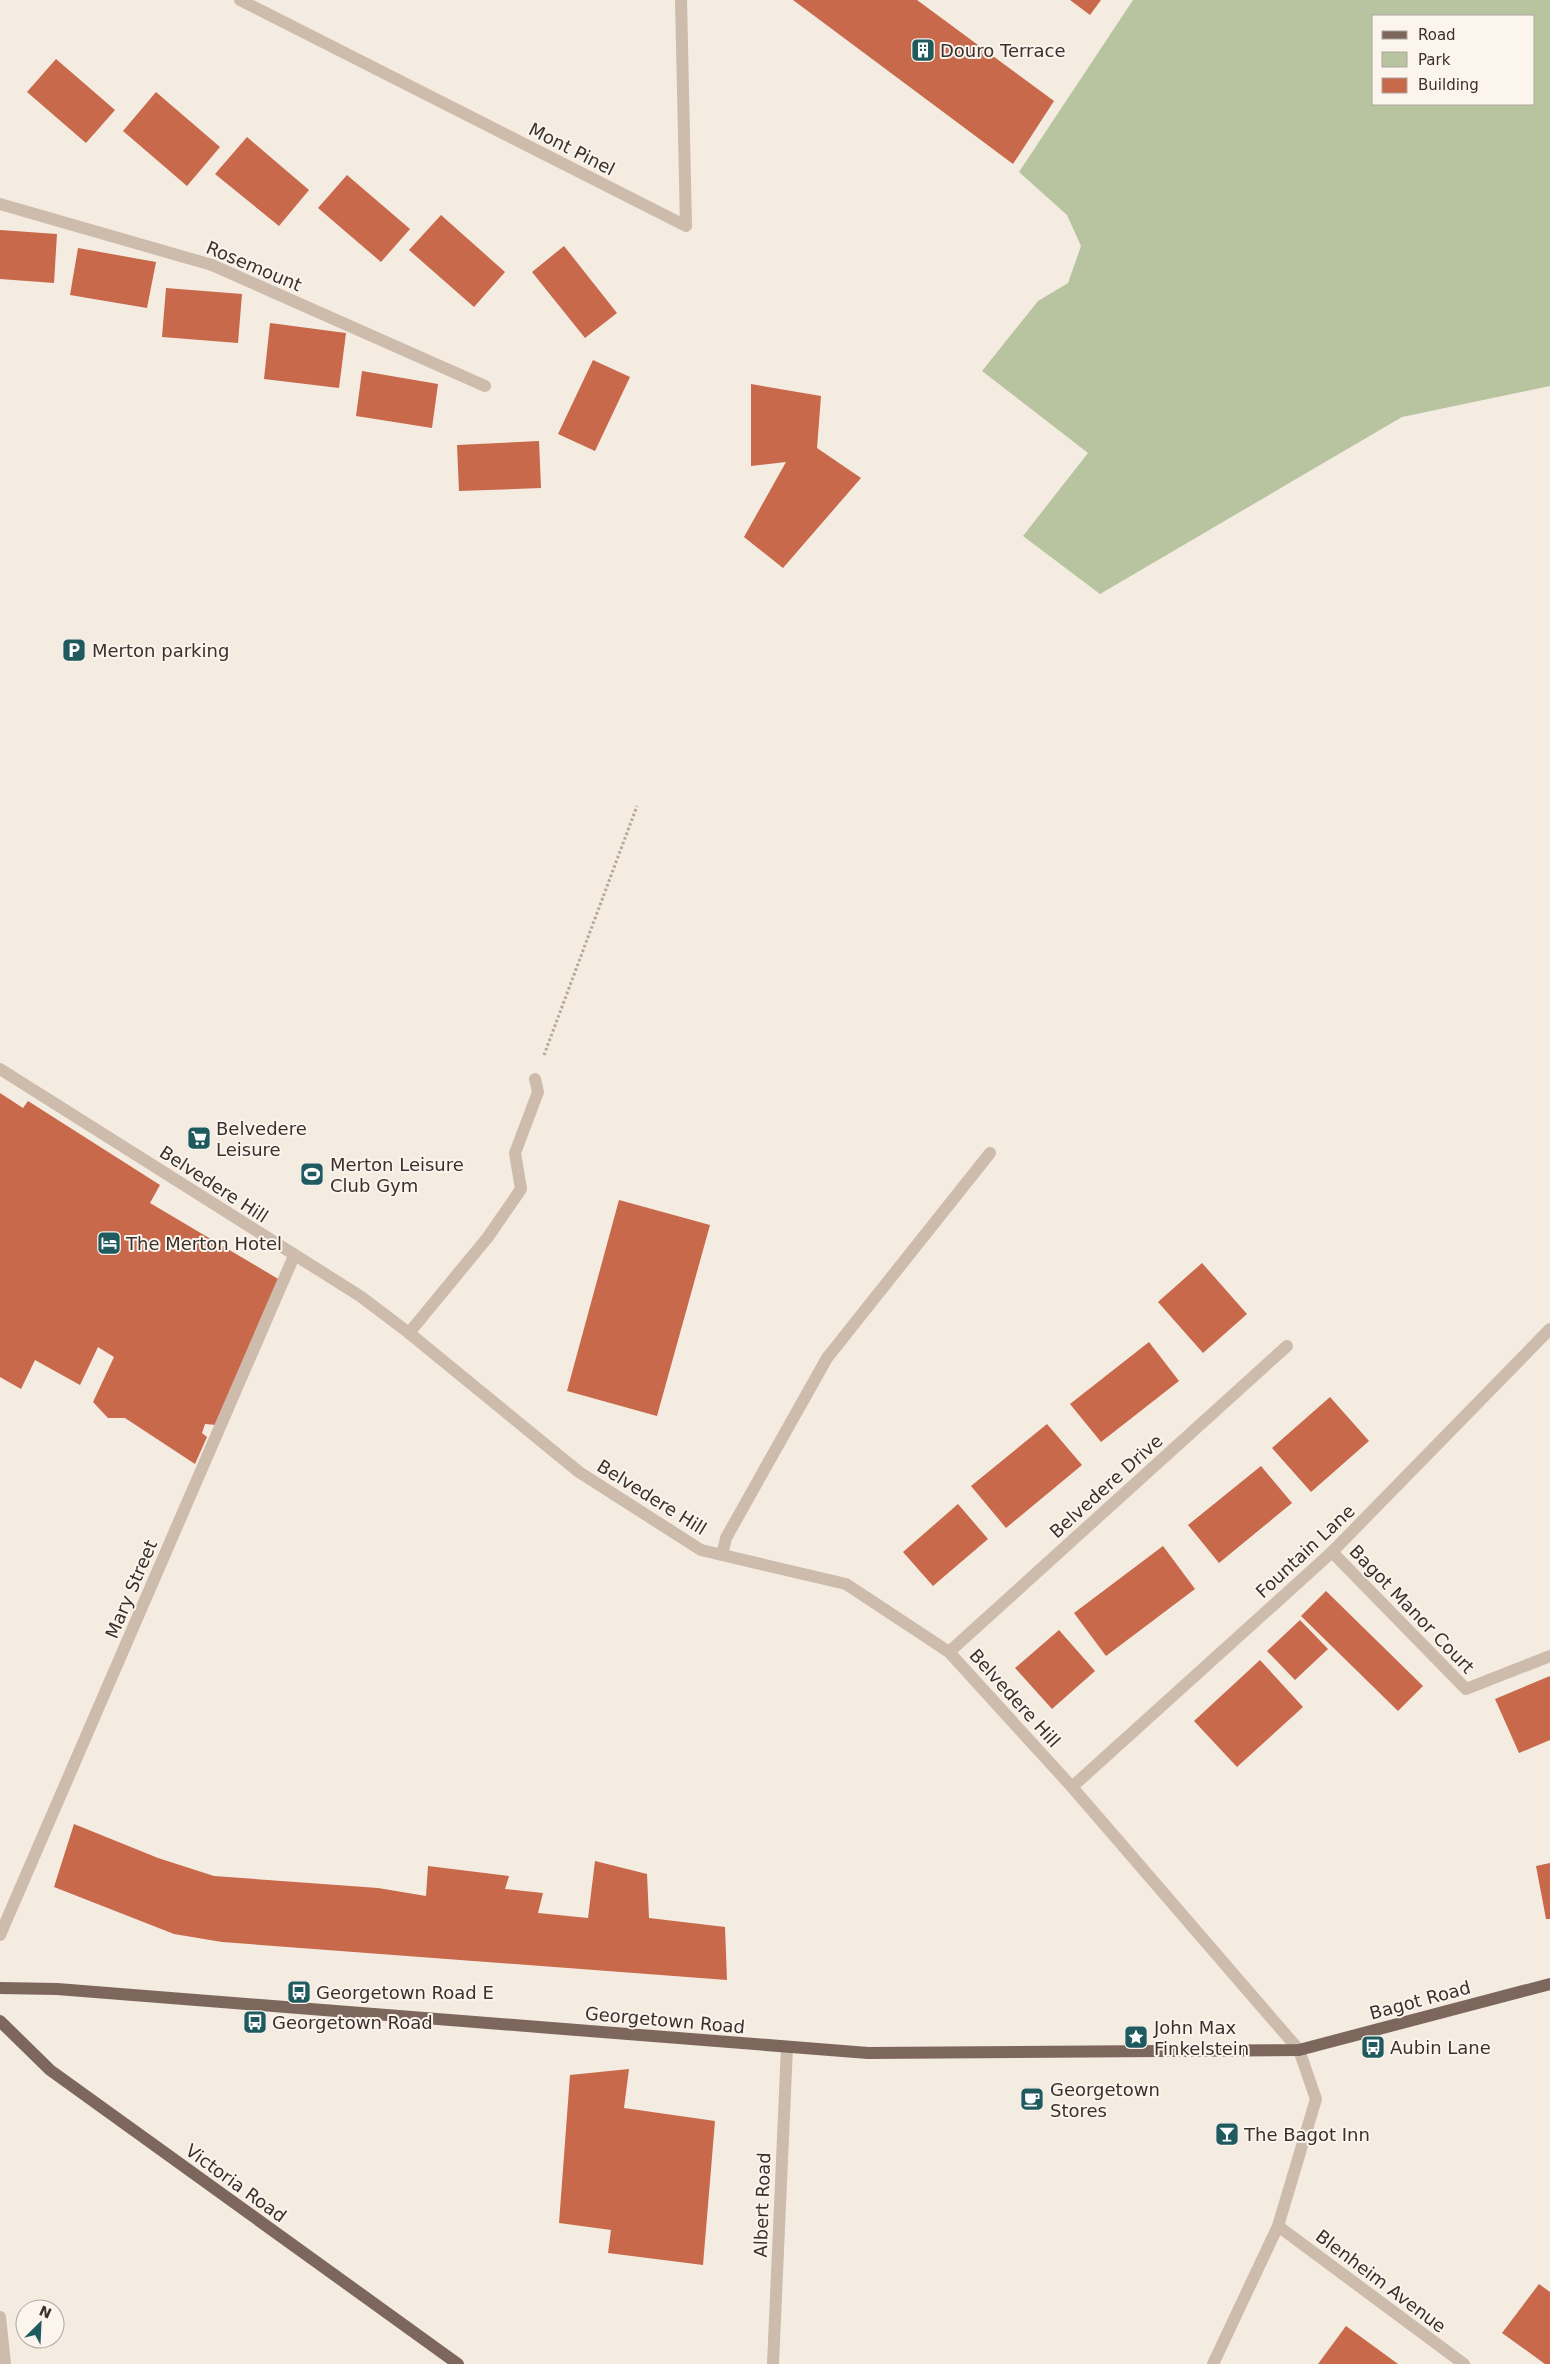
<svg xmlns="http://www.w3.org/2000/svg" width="1550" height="2364" font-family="'DejaVu Sans',sans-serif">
  <rect width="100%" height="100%" fill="#f4ebe1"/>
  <path fill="#b8c4a0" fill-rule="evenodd" d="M 1133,0 L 1550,0 L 1550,386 L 1402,417 L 1100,594 L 1023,536 L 1088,453 L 982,371 L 1038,301 L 1068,283 L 1081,246 L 1067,215 L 1019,172 ZM 1374,16 L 1534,16 L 1534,104 L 1374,104 Z"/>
  <g fill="#c8694b">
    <path d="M 793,0 L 917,0 L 1054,101 L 1013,164 Z"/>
    <path d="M 1070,0 L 1101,0 L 1090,15 Z"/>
    <path d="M 56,59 L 115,110 L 86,143 L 27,92 Z"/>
    <path d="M 156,92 L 220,147 L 187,186 L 123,131 Z"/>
    <path d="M 247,137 L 309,190 L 279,226 L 215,174 Z"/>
    <path d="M 347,175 L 410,229 L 381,262 L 318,208 Z"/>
    <path d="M 441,215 L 505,272 L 474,307 L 409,250 Z"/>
    <path d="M 0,230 L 57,234 L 54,283 L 0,279 Z"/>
    <path d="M 564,246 L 617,313 L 585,338 L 532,272 Z"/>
    <path d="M 78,248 L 156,262 L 147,308 L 70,295 Z"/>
    <path d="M 166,288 L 242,294 L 238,343 L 162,337 Z"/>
    <path d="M 270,323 L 346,333 L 339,388 L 264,379 Z"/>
    <path d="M 593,360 L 630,377 L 595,451 L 558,434 Z"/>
    <path d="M 362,371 L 438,384 L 432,428 L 356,416 Z"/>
    <path d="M 751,384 L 821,396 L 817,448 L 861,478 L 783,568 L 744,537 L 786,462 L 751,466 Z"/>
    <path d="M 539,441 L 541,488 L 459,491 L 457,445 Z"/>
    <path d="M 0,1093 L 23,1108 L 28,1101 L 160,1185 L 150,1203 L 280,1280 L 217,1425 L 205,1424 L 202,1433 L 207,1437 L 195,1464 L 125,1418 L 108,1418 L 93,1402 L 114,1357 L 98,1347 L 80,1385 L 35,1360 L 21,1389 L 0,1377 Z"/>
    <path d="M 619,1200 L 710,1225 L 657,1416 L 567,1391 Z"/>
    <path d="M 1202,1263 L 1247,1314 L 1203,1353 L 1158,1302 Z"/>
    <path d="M 1149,1342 L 1179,1381 L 1101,1442 L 1070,1404 Z"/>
    <path d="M 1330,1397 L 1369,1441 L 1311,1492 L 1272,1448 Z"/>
    <path d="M 1047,1424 L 1082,1465 L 1006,1528 L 971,1486 Z"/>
    <path d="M 1261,1466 L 1292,1503 L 1219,1563 L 1188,1525 Z"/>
    <path d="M 958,1504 L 988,1539 L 933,1586 L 903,1552 Z"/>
    <path d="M 1163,1546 L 1195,1589 L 1106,1656 L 1074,1613 Z"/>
    <path d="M 1326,1591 L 1423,1686 L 1398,1711 L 1301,1616 Z"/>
    <path d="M 1300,1620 L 1328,1649 L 1295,1680 L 1267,1651 Z"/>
    <path d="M 1059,1630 L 1095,1671 L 1052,1709 L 1015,1668 Z"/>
    <path d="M 1260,1660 L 1303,1707 L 1237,1767 L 1194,1721 Z"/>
    <path d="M 1550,1676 L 1550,1740 L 1519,1753 L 1495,1699 Z"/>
    <path d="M 74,1824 L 158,1858 L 214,1876 L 378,1888 L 426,1896 L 428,1866 L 509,1876 L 505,1889 L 543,1893 L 538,1913 L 588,1918 L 595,1861 L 647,1874 L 649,1918 L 725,1927 L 727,1980 L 222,1942 L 174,1934 L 54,1887 Z"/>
    <path d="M 1550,1863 L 1550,1919 L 1546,1919 L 1536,1866 Z"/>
    <path d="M 629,2069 L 624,2108 L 715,2121 L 703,2265 L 608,2253 L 611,2230 L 559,2223 L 570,2075 Z"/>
    <path d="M 1539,2284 L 1550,2292 L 1550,2364 L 1545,2364 L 1502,2333 Z"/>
    <path d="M 1346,2326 L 1398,2364 L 1318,2364 Z"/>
  </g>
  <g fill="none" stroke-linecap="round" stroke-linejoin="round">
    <path stroke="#b9a596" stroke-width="3" stroke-dasharray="2.5 2.5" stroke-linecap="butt" d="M 544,1055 L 637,806"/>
    <g stroke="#cdbbac" stroke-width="12">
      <path d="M 240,0 L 686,226 L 681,0"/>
      <path d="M 0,204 L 212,265 L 485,386"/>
      <path d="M 0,1069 L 360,1296 L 409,1333 L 579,1472 L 701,1550 L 846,1584 L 949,1652 L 1072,1787 L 1299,2050 L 1316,2099 L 1278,2226 L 1213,2364"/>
      <path d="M 409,1333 L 488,1237 L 521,1189 L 515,1153 L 538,1092 L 535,1079"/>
      <path d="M 1332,1552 L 1466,1689 L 1550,1656"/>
      <path d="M 722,1555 L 726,1538 L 827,1358 L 990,1153"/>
      <path d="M 949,1652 L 1287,1346"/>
      <path d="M 1072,1787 L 1332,1552 L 1550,1329"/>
      <path d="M 0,1935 L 294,1256"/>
      <path d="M 1278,2226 L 1464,2364"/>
      <path d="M 0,2317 L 5,2364"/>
      <path d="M 773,2364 L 787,2047"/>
    </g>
    <g stroke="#7d675c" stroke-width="12">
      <path d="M 0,1988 L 57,1989 L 868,2053 L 1299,2050 L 1550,1984"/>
      <path d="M 0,2021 L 50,2070 L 458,2364"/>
    </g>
  </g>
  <defs>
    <g id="building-square" transform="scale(1.25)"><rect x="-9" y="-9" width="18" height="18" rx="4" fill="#1f5a5e" stroke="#fbf5ee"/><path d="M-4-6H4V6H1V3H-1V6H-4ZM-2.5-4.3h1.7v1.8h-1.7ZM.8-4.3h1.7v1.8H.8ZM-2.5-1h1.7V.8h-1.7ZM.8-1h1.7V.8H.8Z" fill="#fff"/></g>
    <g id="parking-square" transform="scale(1.25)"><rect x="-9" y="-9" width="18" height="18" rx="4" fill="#1f5a5e" stroke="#fbf5ee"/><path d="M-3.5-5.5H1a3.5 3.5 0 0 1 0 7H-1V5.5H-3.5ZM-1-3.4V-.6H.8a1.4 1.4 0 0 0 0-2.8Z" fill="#fff"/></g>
    <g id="supermarket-square" transform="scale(1.25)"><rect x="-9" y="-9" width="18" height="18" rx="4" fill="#1f5a5e" stroke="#fbf5ee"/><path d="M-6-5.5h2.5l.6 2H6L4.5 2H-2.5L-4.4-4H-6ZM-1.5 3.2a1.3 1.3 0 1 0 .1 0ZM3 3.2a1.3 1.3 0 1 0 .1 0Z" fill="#fff"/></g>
    <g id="stadium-square" transform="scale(1.25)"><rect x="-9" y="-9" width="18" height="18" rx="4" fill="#1f5a5e" stroke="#fbf5ee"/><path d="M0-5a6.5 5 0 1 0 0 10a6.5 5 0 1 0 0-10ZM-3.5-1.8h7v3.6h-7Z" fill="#fff"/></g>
    <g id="hotel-square" transform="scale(1.25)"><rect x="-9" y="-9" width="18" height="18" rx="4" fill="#1f5a5e" stroke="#fbf5ee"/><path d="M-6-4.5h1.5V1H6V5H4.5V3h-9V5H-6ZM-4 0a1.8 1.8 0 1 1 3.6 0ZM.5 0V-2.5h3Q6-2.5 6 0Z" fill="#fff"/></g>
    <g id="bus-square" transform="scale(1.25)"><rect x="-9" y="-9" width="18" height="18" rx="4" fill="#1f5a5e" stroke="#fbf5ee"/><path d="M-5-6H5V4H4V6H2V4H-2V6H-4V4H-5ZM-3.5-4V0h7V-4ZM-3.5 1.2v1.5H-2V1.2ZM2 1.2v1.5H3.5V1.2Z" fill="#fff"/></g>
    <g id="sight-square" transform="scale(1.25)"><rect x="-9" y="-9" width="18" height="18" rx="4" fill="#1f5a5e" stroke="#fbf5ee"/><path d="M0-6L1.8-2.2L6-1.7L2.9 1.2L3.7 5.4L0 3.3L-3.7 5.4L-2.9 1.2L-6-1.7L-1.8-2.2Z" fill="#fff"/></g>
    <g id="cafe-square" transform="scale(1.25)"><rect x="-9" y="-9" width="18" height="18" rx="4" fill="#1f5a5e" stroke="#fbf5ee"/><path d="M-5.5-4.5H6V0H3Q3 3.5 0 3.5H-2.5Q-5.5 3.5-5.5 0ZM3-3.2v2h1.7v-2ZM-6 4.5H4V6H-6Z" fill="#fff"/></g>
    <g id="bar-square" transform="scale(1.25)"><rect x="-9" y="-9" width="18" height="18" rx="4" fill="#1f5a5e" stroke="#fbf5ee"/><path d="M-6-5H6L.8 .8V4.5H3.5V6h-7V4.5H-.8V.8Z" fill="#fff"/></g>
  </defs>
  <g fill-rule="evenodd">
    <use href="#building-square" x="923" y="50"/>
    <use href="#parking-square" x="74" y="650"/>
    <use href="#supermarket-square" x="199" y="1138"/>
    <use href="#stadium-square" x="312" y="1174"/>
    <use href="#hotel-square" x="109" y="1243"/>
    <use href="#bus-square" x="299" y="1992"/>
    <use href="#bus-square" x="255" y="2022"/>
    <use href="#sight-square" x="1136" y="2037"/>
    <use href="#bus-square" x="1373" y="2047"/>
    <use href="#cafe-square" x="1032" y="2099"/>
    <use href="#bar-square" x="1227" y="2134"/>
  </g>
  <g text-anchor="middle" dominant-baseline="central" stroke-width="4" stroke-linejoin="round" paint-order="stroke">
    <g font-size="18" fill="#3b302b" stroke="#fbf5ee" text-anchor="start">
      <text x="940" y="50">Douro Terrace</text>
      <text x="92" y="650">Merton parking</text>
      <text x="216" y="1128">Belvedere<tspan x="216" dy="21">Leisure</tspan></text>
      <text x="330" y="1164">Merton Leisure<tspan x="330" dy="21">Club Gym</tspan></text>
      <text x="126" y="1243">The Merton Hotel</text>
      <text x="316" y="1992">Georgetown Road E</text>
      <text x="272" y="2022">Georgetown Road</text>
      <text x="1154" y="2027">John Max<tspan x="1154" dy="21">Finkelstein</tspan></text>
      <text x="1390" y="2047">Aubin Lane</text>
      <text x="1050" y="2089">Georgetown<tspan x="1050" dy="21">Stores</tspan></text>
      <text x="1244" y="2134">The Bagot Inn</text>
    </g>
    <g font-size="18" fill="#3b302b" stroke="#fbf5ee">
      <text transform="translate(572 149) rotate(27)">Mont Pinel</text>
      <text transform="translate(254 266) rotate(23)">Rosemount</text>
      <text transform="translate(214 1184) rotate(33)">Belvedere Hill</text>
      <text transform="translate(1106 1486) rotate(-42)">Belvedere Drive</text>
      <text transform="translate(652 1497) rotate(32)">Belvedere Hill</text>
      <text transform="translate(1305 1551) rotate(-43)">Fountain Lane</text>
      <text transform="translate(131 1589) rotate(-67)">Mary Street</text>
      <text transform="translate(1412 1609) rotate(46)">Bagot Manor Court</text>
      <text transform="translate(1015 1698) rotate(48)">Belvedere Hill</text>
      <text transform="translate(1420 2000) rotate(-15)">Bagot Road</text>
      <text transform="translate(665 2020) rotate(5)">Georgetown Road</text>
      <text transform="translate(236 2183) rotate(36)">Victoria Road</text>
      <text transform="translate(762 2205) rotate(-88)">Albert Road</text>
      <text transform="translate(1381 2281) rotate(37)">Blenheim Avenue</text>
    </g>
  </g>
  <rect x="1372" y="15" width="162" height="90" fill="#fbf5ee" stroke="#aea6a0"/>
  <rect x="1382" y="31" width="25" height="8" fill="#7d675c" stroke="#aea6a0"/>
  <text x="1418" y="40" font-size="15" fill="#3b302b">Road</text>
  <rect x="1382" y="52" width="25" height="15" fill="#b8c4a0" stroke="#aea6a0"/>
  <text x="1418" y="65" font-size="15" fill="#3b302b">Park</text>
  <rect x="1382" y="78" width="25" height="15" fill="#c8694b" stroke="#aea6a0"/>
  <text x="1418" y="90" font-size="15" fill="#3b302b">Building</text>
  <g transform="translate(40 2324) rotate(24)"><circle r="24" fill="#fbf5ee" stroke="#aea6a0"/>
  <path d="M0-4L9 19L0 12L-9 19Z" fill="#1f5a5e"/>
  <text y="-8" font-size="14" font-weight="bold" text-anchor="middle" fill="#3b302b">N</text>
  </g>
</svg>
